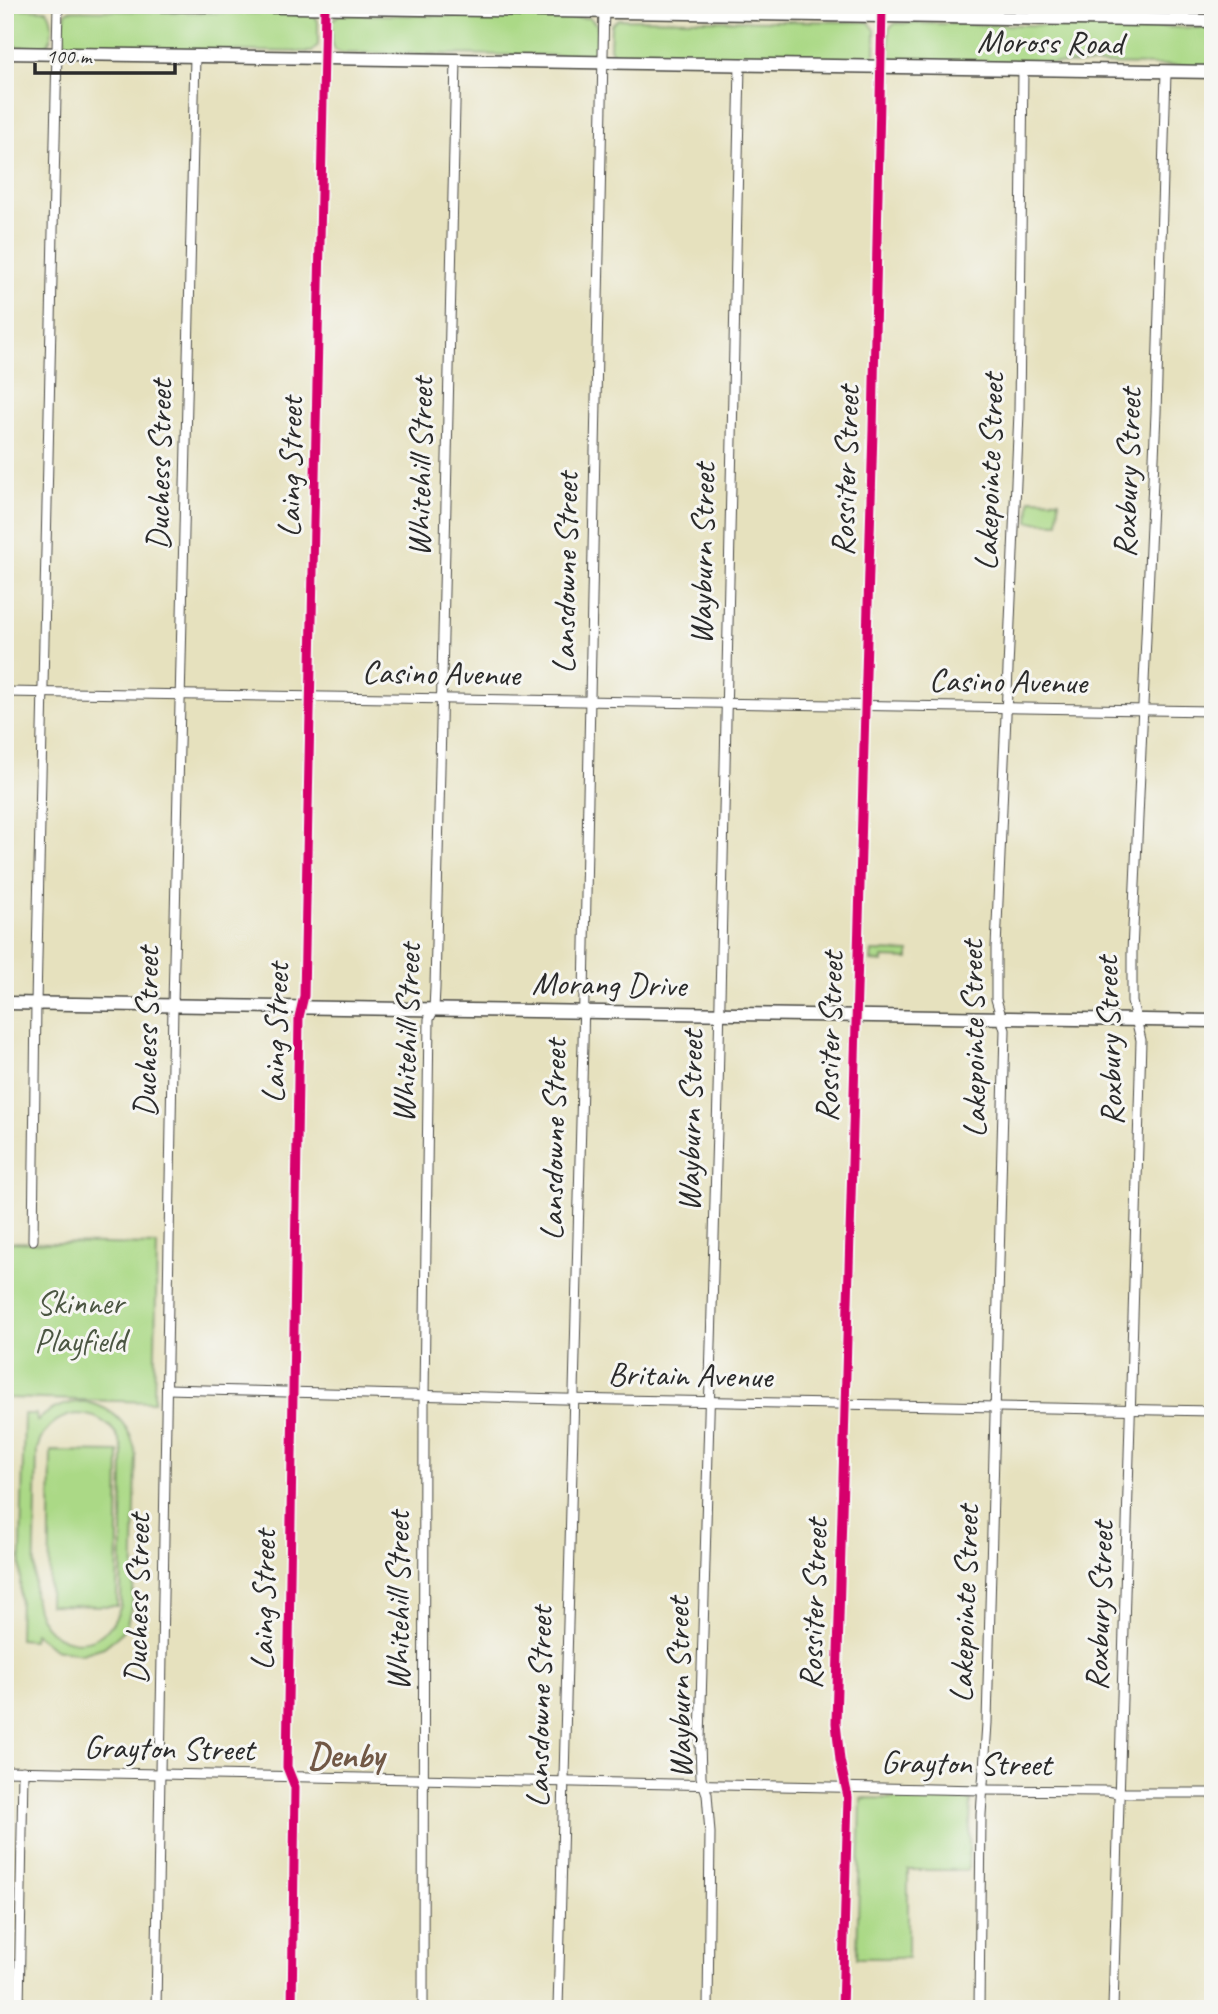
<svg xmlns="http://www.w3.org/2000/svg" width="1218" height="2014" font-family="Caveat,sans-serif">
  <rect width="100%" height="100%" fill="#f6f6f2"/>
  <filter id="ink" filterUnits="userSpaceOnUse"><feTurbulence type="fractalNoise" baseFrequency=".0143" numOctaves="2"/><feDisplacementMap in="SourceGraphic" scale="14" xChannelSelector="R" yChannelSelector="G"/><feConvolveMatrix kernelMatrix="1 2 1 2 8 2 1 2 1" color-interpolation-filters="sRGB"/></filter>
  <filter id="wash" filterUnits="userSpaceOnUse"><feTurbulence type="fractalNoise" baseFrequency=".00686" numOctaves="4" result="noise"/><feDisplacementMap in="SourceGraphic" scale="28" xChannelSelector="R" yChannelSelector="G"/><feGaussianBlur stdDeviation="1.57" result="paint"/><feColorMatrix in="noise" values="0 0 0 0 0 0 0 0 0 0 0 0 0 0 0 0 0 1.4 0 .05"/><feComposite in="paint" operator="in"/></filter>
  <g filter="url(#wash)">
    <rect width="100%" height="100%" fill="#e6e1be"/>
    <g fill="#abd986" stroke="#6b8258" stroke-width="2" fill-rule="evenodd">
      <path d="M 5,8 L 47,10 C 54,19 54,40 45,47 L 5,47 Z"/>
      <path d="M 72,10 L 312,14 L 318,21 L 318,45 L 312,52 L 70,49 C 61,41 62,21 67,11 Z"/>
      <path d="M 340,14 L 590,18 L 597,25 L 597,49 L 590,56 L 342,53 L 335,50 L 332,44 L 332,20 Z"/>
      <path d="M 618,19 L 869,22 L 875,30 L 875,53 L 869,60 L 621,57 L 613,54 L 610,48 L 611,25 Z"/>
      <path d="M 896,23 L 1213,28 L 1213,66 L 896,61 L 889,56 L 889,28 Z"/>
      <path d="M 1030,499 L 1059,500 L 1058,523 L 1029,522 Z"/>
      <path d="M 872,951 L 909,952 L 909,959 L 883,958 L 883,962 L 871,961 Z"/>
      <path d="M 5,1242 L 157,1245 L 154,1402 L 5,1398 Z"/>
      <path d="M 86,1402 C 115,1408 133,1428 136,1457 L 133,1599 L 127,1624 L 119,1635 L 104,1647 L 82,1654 L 54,1649 L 34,1633 L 33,1640 L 19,1639 L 24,1414 L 36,1414 L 37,1421 C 51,1408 66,1401 86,1402 ZM 76,1414 C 101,1414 121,1430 123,1455 L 121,1605 C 105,1662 35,1649 34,1591 L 37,1449 C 43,1429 56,1417 76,1414 Z"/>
      <path d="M 51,1451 L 119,1452 L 117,1606 L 49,1605 Z"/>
      <path d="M 861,1798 L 971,1800 L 968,1870 L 908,1870 L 908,1958 L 857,1958 Z"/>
    </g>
  </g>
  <g filter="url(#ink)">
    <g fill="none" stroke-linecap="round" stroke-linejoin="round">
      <g stroke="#474641" stroke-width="11">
        <g id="street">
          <path d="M 5,692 L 1213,711"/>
          <path d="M 33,1240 L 36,1003 L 58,5"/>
          <path d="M 167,1389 L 563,1399 L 1213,1411"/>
          <path d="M 5,1771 L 983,1790 L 1107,1791 L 1118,1793 L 1213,1793"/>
          <path d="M 19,2009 L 23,1771"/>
          <path d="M 156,2009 L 173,1005 L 195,56"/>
          <path d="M 292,2009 L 295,1787 L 287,1767 L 299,1017 L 304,996 L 325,5"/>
          <path d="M 423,2009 L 424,1396 L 429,1019 L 434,1009 L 435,988 L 456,60"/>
          <path d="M 558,2009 L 583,1044 L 604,5"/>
          <path d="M 708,2009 L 710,1833 L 707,1794 L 701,1777 L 700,1740 L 718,1093 L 740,65"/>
          <path d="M 842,2009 L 848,1797 L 840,1760 L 836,1723 L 873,430 L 882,5"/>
          <path d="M 979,2009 L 981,1815 L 987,1723 L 1005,1030 L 996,999 L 996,948 L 1019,412 L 1023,69"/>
          <path d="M 1113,2009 L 1141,1040 L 1132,1002 L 1132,952 L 1156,413 L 1166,72"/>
        </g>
      </g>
      <g stroke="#474641" stroke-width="15">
        <g id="secondary">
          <path d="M 160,5 L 1213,21"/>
          <path d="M 5,53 L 1213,72"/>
          <path d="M 5,1003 L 1213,1021"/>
        </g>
      </g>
      <use href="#street" stroke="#fff" stroke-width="9"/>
      <use href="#secondary" stroke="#fff" stroke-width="12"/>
      <g stroke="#f6f6f2" stroke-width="13">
        <g id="cycleway">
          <path d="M 292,2009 L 295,1787 L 287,1767 L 299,1017 L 304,996 L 325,5"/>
          <path d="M 842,2009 L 848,1797 L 840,1760 L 836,1723 L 873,430 L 882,5"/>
        </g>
      </g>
      <use href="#cycleway" stroke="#d6006c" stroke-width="9"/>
    </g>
  </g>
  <g text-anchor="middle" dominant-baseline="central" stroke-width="6" stroke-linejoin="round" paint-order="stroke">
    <g font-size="33" fill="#2b2b2b" stroke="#f6f6f2">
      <text transform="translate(1050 42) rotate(1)">Moross Road</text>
      <text transform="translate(159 465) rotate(-89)">Duchess Street</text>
      <text transform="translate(290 467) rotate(-89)">Laing Street</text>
      <text transform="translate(420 467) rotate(-89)">Whitehill Street</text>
      <text transform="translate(845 471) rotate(-88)">Rossiter Street</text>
      <text transform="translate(989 472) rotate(-88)">Lakepointe Street</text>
      <text transform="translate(1127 473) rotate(-88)">Roxbury Street</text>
      <text transform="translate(702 554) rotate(-89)">Wayburn Street</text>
      <text transform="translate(565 573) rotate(-89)">Lansdowne Street</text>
      <text transform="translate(441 673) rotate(1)">Casino Avenue</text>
      <text transform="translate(1008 681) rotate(1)">Casino Avenue</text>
      <text transform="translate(609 984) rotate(1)">Morang Drive</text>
      <text transform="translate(146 1032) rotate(-89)">Duchess Street</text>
      <text transform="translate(275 1033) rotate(-88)">Laing Street</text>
      <text transform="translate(406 1033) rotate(-88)">Whitehill Street</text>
      <text transform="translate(829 1037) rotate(-88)">Rossiter Street</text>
      <text transform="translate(973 1039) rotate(-91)">Lakepointe Street</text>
      <text transform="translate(1109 1041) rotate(-92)">Roxbury Street</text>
      <text transform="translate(690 1121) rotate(-89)">Wayburn Street</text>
      <text transform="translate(553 1140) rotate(-89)">Lansdowne Street</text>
      <text transform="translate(690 1375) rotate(1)">Britain Avenue</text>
      <text transform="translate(137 1599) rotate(-89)">Duchess Street</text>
      <text transform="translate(263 1600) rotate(-89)">Laing Street</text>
      <text transform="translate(398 1601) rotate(-90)">Whitehill Street</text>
      <text transform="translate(813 1604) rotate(-88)">Rossiter Street</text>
      <text transform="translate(964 1604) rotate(-88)">Lakepointe Street</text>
      <text transform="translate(1099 1606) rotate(-88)">Roxbury Street</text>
      <text transform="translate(679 1688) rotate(-91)">Wayburn Street</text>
      <text transform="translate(539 1707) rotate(-89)">Lansdowne Street</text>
      <text transform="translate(169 1748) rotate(1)">Grayton Street</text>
      <text transform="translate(966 1763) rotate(1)">Grayton Street</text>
    </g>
    <g font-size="33" fill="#4b5642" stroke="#f6f6f2">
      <text x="80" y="1303">Skinner<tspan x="80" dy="38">Playfield</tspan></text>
    </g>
    <g font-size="35" font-weight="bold" fill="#715846" stroke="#f6f6f2">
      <text x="346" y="1755">Denby</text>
    </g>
  </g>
  <rect width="1218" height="2014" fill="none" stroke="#f6f6f2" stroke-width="28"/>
  <path d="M35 63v10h140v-10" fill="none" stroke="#2b2b2b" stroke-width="3.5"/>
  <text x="46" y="63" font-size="21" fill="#2b2b2b" stroke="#f6f6f2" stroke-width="5" paint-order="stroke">100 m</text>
</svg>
